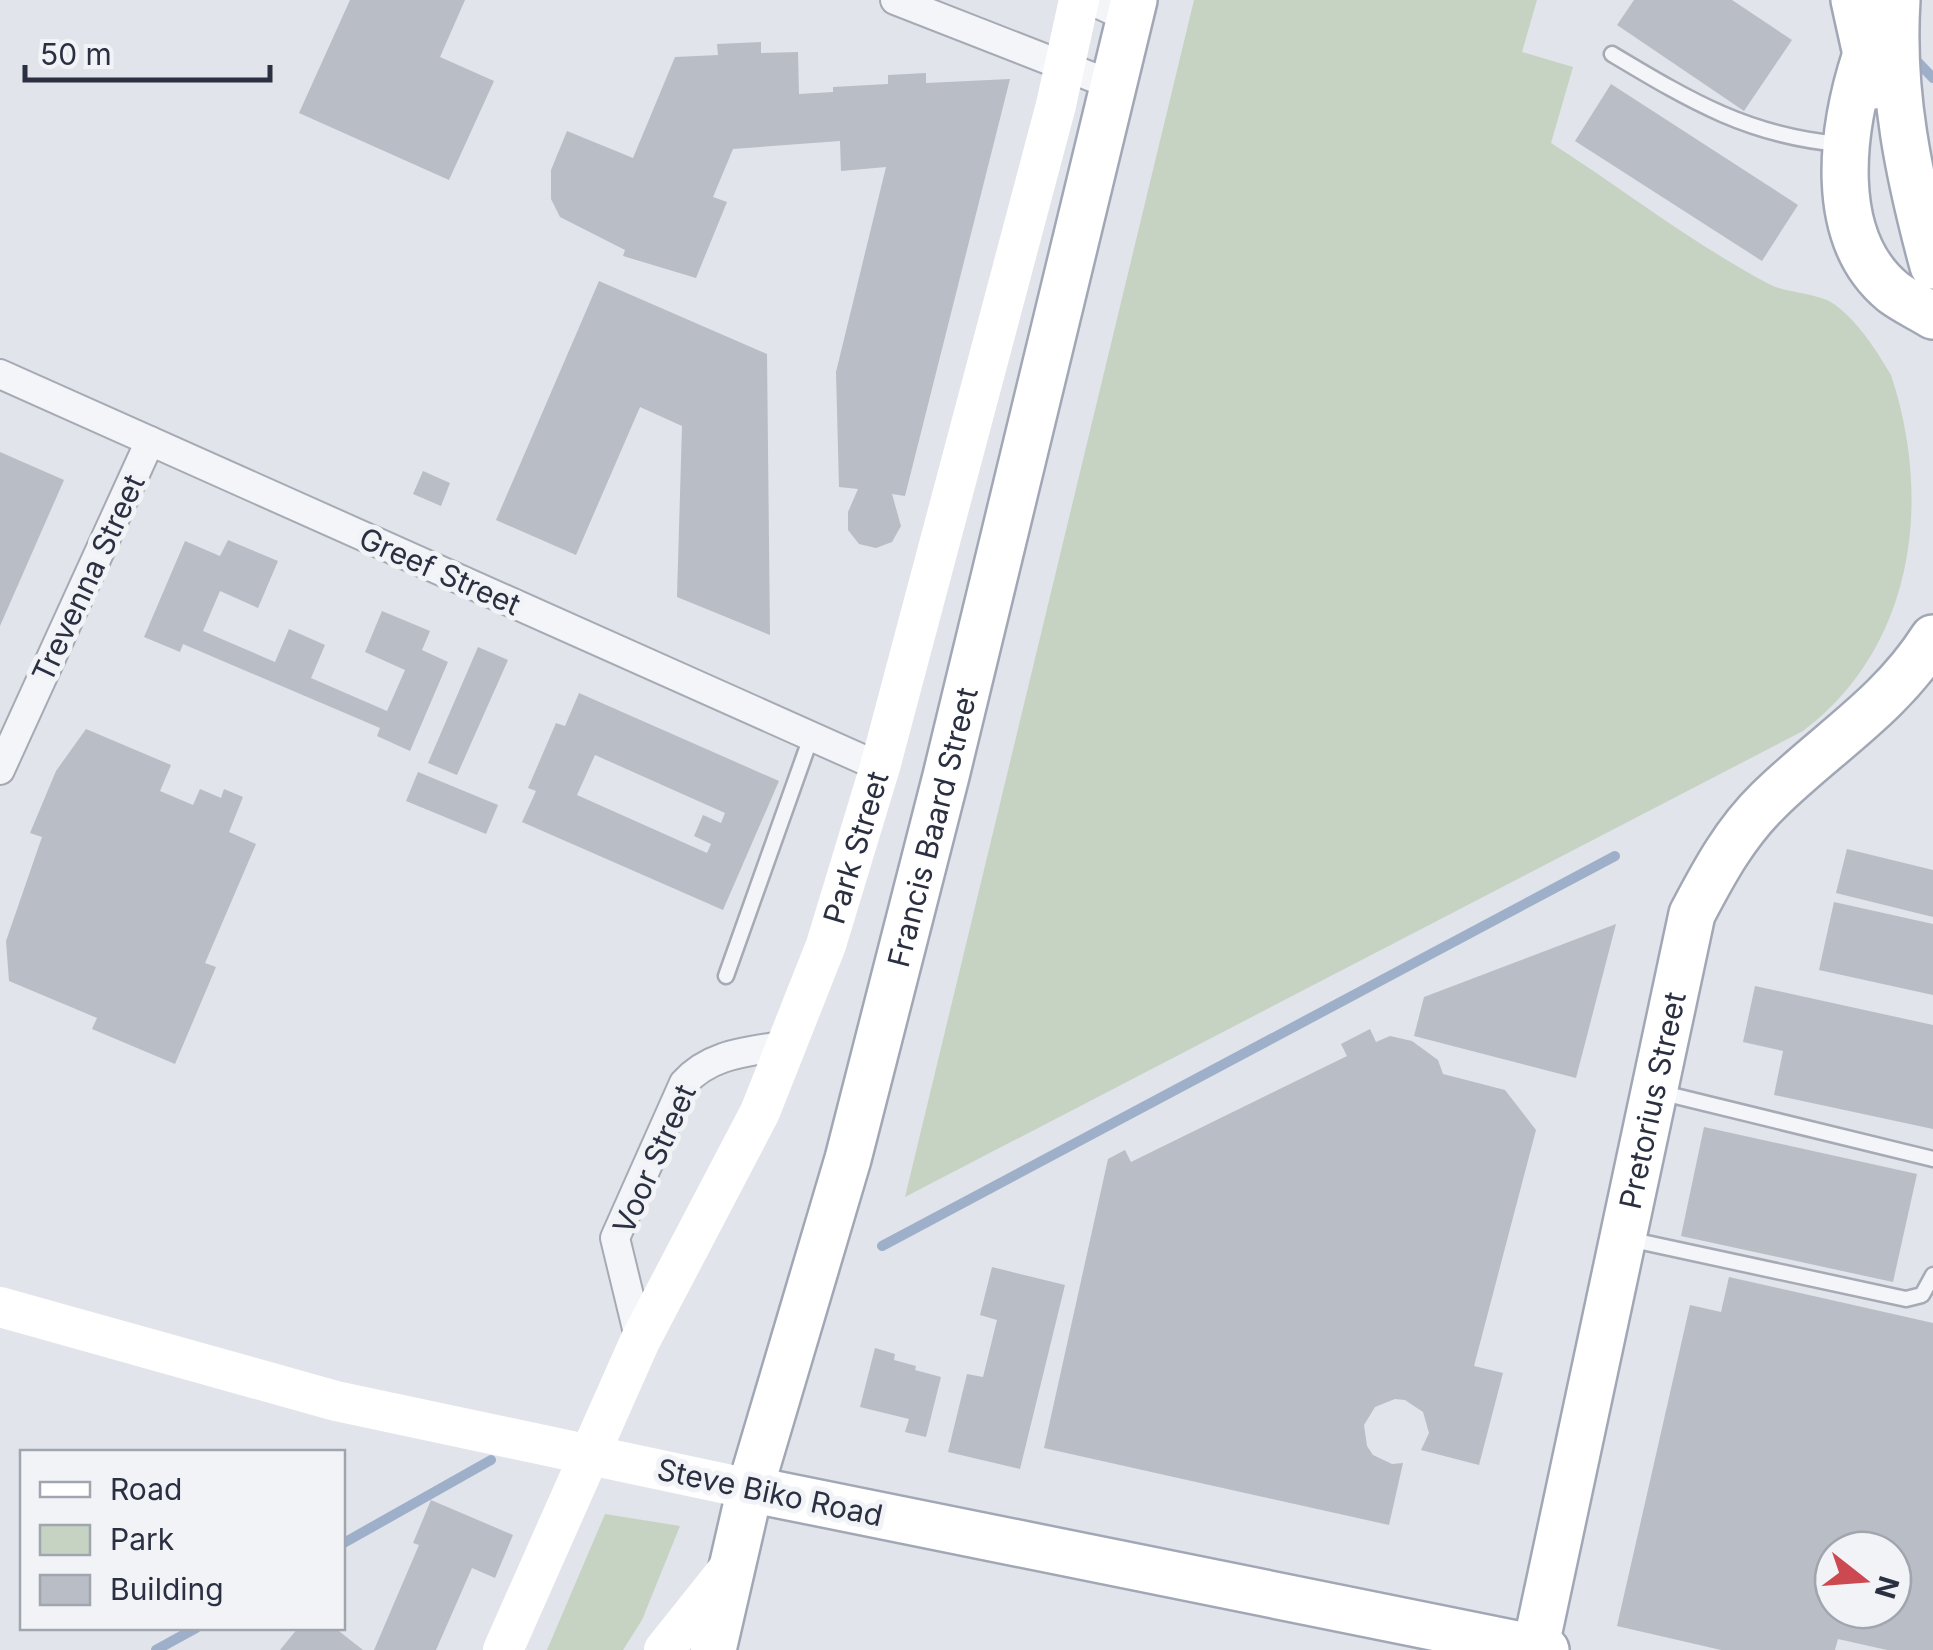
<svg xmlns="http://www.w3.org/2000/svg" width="1933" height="1650" font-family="Inter,sans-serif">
  <rect width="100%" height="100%" fill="#e1e4ea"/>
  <g fill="#c6d3c3">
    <path d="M 1194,0 L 1537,0 L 1522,52 L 1573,67 L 1551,143 C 1623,189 1693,244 1769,284 C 1788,294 1816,292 1834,304 C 1857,320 1877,351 1891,375 C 1933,501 1914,648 1803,731 L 905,1197 Z"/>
    <path d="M 605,1514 L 680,1526 L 642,1620 L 623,1650 L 547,1650 Z"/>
  </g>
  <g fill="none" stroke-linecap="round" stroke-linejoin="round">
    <g stroke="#9dafc9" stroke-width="10">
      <path d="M 1911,55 L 1933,78"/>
      <path d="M 882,1246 L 1615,856"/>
      <path d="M 342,1544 L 491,1460"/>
      <path d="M 156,1650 L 196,1628"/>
    </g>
  </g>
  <g fill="#b9bdc6" fill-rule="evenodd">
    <path d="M 350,0 L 465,0 L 440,57 L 494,81 L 449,180 L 299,113 Z"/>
    <path d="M 1634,0 L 1732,0 L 1792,40 L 1744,111 L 1617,25 Z"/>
    <path d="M 761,42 L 761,53 L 798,52 L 799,94 L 833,92 L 833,87 L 888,84 L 888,75 L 926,73 L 926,83 L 1010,79 L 905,496 L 892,494 L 901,526 L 892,542 L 876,548 L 859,544 L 848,530 L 848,512 L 858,489 L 839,487 L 836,372 L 886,167 L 841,171 L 840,141 L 733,149 L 713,197 L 727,202 L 696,278 L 623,256 L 625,250 L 560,217 L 551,199 L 551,170 L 567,131 L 633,158 L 675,57 L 718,55 L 717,44 Z"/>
    <path d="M 1611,84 L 1798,205 L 1762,261 L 1575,141 Z"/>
    <path d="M 599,281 L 767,354 L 770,635 L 677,597 L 682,426 L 640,407 L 576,555 L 496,520 Z"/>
    <path d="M 0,452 L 64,480 L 0,626 Z"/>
    <path d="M 423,471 L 450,483 L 441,506 L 413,494 Z"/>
    <path d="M 228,540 L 278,561 L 258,608 L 220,591 L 203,631 L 275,662 L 289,629 L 325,645 L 311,678 L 387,711 L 405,670 L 365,652 L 382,611 L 430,631 L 422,650 L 448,662 L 410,751 L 377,736 L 380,728 L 183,644 L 180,652 L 144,637 L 185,541 L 220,556 Z"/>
    <path d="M 478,647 L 508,660 L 457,775 L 428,763 Z"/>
    <path d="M 579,693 L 779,781 L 723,910 L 522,822 L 536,791 L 528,788 L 556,723 L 565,726 ZM 595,755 L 725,813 L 721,823 L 703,815 L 694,836 L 711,844 L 707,853 L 577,795 Z"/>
    <path d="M 86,729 L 171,765 L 160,791 L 193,805 L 200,789 L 221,798 L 224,789 L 243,797 L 229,832 L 256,844 L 205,963 L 216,967 L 175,1064 L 92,1029 L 97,1018 L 9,981 L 6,941 L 42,837 L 30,833 L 56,771 Z"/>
    <path d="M 418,772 L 498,805 L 486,834 L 406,801 Z"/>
    <path d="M 1847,849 L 1933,870 L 1933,917 L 1836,893 Z"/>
    <path d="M 1834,902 L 1933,924 L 1933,995 L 1819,970 Z"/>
    <path d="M 1616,924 L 1576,1078 L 1414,1036 L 1424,997 Z"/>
    <path d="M 1755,986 L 1933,1025 L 1933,1129 L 1774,1095 L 1783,1051 L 1743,1042 Z"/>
    <path d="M 1370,1029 L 1376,1042 L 1390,1036 L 1412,1041 L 1438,1060 L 1443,1074 L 1505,1090 L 1536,1130 L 1474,1366 L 1503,1373 L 1479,1465 L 1421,1450 L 1429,1433 L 1423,1412 L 1405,1400 L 1395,1399 L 1375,1407 L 1364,1425 L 1367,1446 L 1373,1455 L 1392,1464 L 1403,1463 L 1389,1525 L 1044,1448 L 1108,1159 L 1125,1150 L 1131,1162 L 1347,1056 L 1341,1044 Z"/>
    <path d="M 1704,1127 L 1917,1174 L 1893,1282 L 1681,1236 Z"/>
    <path d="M 992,1267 L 1065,1285 L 1020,1469 L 948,1452 L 967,1374 L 983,1377 L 997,1320 L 980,1315 Z"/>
    <path d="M 1729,1277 L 1933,1323 L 1933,1650 L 1887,1650 L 1838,1639 L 1835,1650 L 1721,1650 L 1617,1626 L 1690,1305 L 1721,1312 ZM 1833,1550 L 1893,1550 L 1893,1610 L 1833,1610 Z"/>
    <path d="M 875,1348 L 895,1354 L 894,1360 L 916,1366 L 915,1370 L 941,1377 L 926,1437 L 905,1432 L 909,1419 L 860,1407 Z"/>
    <path d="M 431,1500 L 513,1535 L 495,1578 L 472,1568 L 436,1650 L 374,1650 L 419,1545 L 413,1543 Z"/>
    <path d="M 298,1628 L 335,1628 L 363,1650 L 280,1650 Z"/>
  </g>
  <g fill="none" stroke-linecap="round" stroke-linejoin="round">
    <g stroke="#a6aab4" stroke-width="19">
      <g id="lane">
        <path d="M 1612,54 C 1689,100 1748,136 1840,144"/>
        <path d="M 726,976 L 811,737"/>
        <path d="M 1659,1092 L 1933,1159"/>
        <path d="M 1628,1239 L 1906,1299 L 1922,1295 L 1933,1275"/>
      </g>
    </g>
    <g stroke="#a6aab4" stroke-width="32">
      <g id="street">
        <path d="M 895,0 L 1115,86"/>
        <path d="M 1090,0 L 1129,18"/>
        <path d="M 0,374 L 880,767"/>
        <path d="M 0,770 L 150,441"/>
        <path d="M 640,1341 L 615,1238 L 684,1083 C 711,1053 748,1052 787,1045"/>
      </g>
    </g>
    <g stroke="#a1a7b5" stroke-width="50">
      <g id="primary">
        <path d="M 1854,0 L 1873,86"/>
        <path d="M 1897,0 C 1891,93 1909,177 1933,266"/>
        <path d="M 1865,57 C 1842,128 1826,237 1893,292 C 1905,301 1920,308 1933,316"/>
        <path d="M 750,1489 L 1546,1650"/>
        <path id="s2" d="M 713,1650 L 750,1489 L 848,1159 L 946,776 L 1134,0"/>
        <path id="s3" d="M 1535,1650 L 1692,914 C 1714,872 1735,833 1769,800 C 1827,743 1889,707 1933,638"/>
      </g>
    </g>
    <use href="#lane" stroke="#f4f5f8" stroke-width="14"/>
    <use href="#street" stroke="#f4f5f8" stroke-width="28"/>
    <g stroke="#fff" stroke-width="40">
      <path d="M 0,1307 L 336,1401 L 750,1489"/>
      <path id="s1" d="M 503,1650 L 640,1341 L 760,1112 L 826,945 L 880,767 L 1056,105 L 1079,0"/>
      <path d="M 664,1650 L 731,1566"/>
    </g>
    <use href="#primary" stroke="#fff" stroke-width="45"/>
  </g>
  <g text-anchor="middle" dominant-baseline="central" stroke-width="10" stroke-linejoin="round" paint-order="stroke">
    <g font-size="30" fill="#2a3041" stroke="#f1f3f7">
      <text transform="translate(440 571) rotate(24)">Greef Street</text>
      <text transform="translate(88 578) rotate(-65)">Trevenna Street</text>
      <text stroke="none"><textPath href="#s2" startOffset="852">Francis Baard Street</textPath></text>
      <text stroke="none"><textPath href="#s1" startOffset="878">Park Street</textPath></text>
      <text stroke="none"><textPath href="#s3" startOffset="562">Pretorius Street</textPath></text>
      <text transform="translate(654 1159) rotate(-66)">Voor Street</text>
      <text transform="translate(770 1492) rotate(12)">Steve Biko Road</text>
    </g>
  </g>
  <rect x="20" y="1450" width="325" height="180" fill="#f1f3f7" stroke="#a1a5ae" stroke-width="2.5"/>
  <rect x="40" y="1482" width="50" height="15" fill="#ffffff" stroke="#a1a5ae" stroke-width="2.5"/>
  <text x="110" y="1500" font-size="30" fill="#2a3041">Road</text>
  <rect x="40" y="1525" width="50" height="30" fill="#c6d3c3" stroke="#a1a5ae" stroke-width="2.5"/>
  <text x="110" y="1550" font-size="30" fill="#2a3041">Park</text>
  <rect x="40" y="1575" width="50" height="30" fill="#b9bdc6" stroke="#a1a5ae" stroke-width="2.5"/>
  <text x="110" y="1600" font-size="30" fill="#2a3041">Building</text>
  <g transform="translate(1863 1580) rotate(107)"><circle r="48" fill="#f1f3f7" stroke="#a1a5ae" stroke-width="2.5"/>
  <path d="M0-8L18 38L0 25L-18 38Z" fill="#cc4952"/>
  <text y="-15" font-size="28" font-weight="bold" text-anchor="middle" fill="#2a3041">N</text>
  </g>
  <path d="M25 65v15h245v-15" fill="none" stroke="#2a3041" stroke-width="5"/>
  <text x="40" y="65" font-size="30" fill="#2a3041" stroke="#f1f3f7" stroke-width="8" paint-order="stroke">50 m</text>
</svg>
